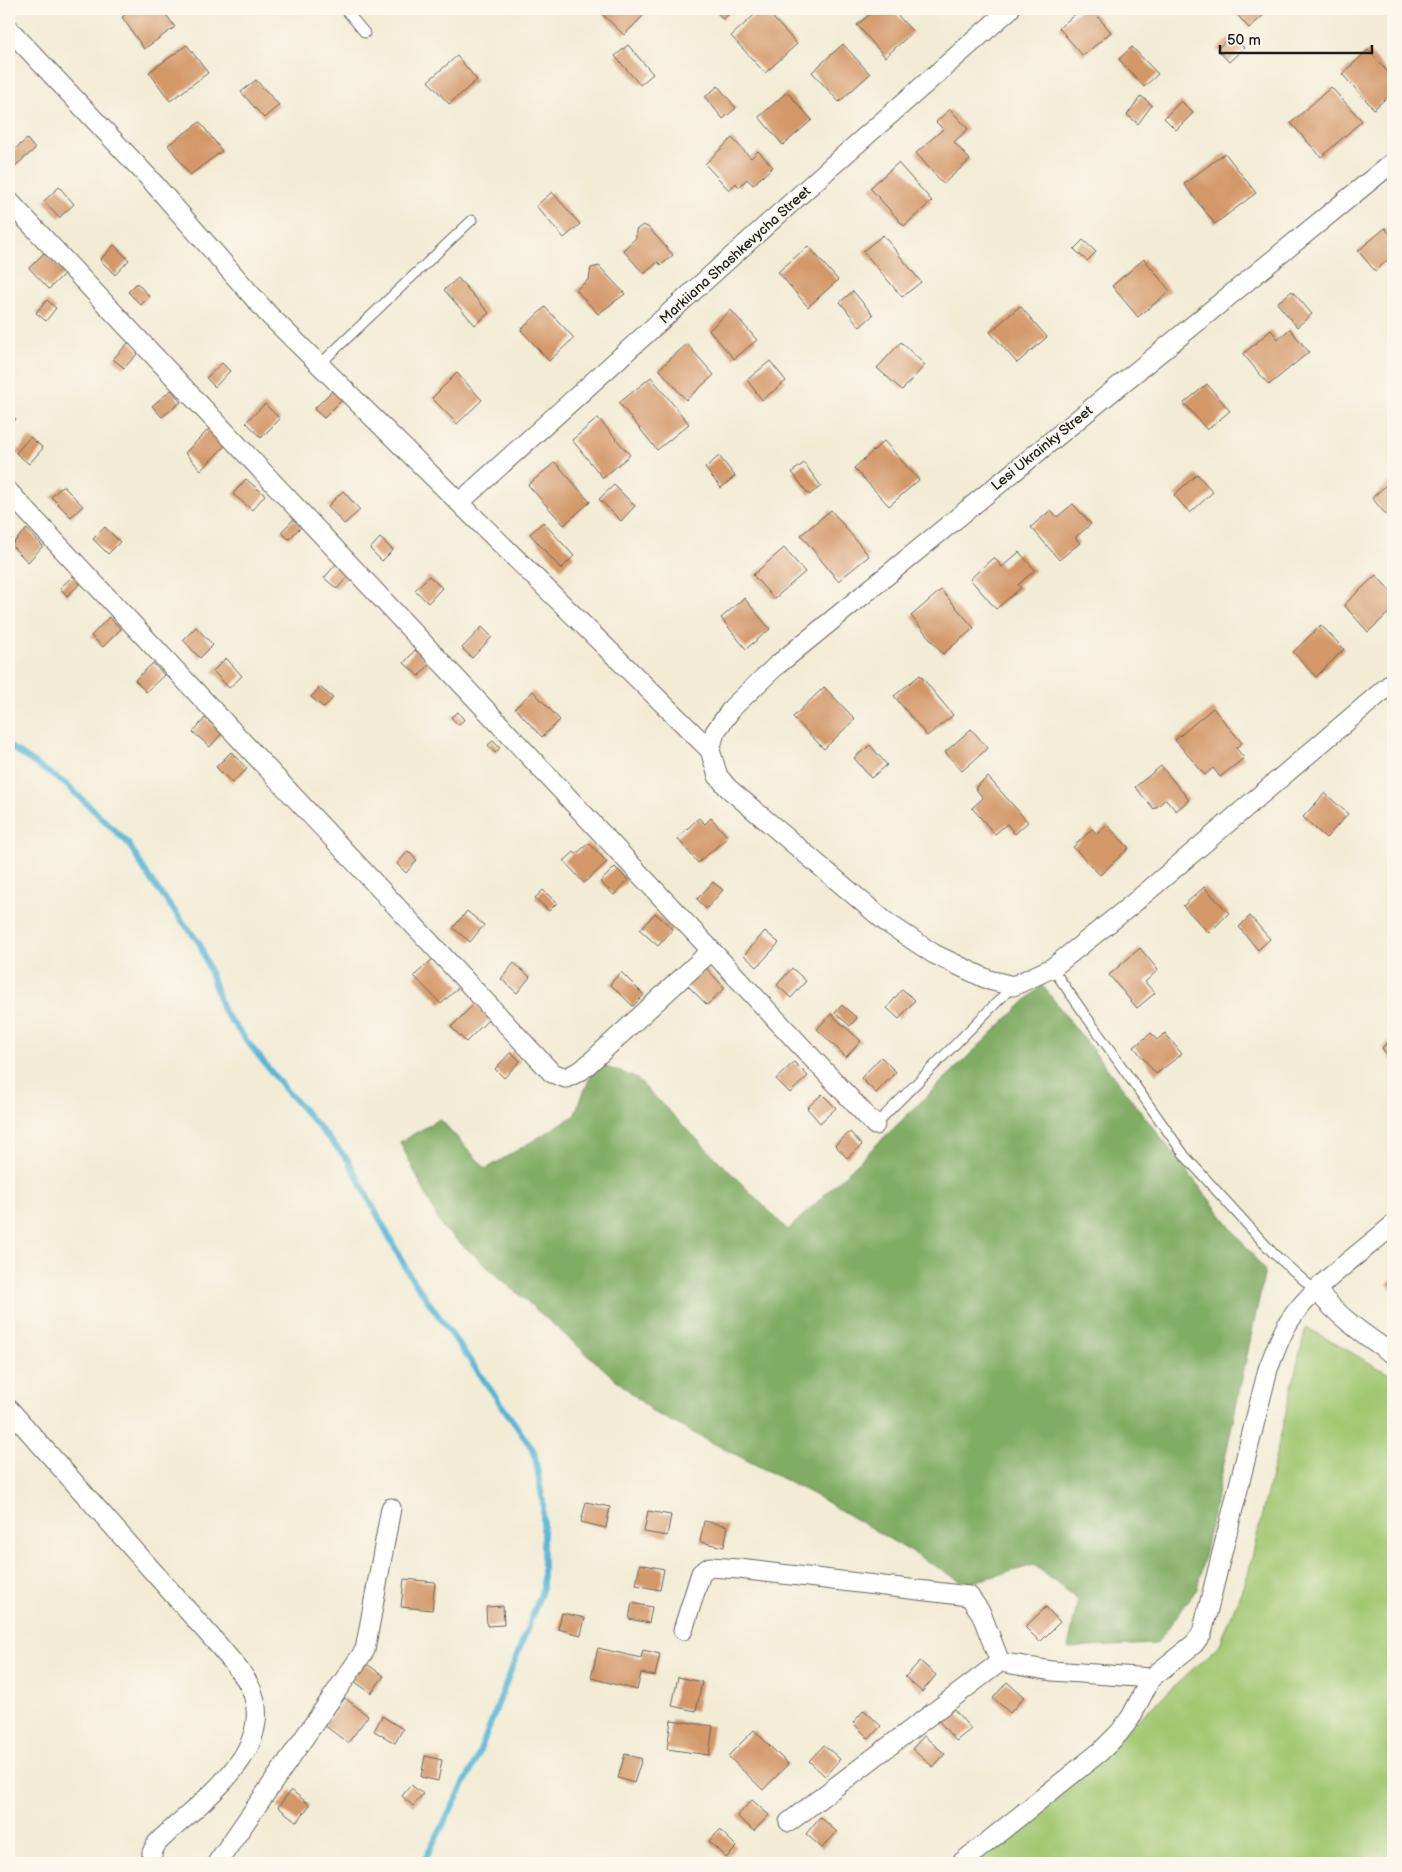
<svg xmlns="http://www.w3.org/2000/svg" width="1402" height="1872" font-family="'Balsamiq Sans',sans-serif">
  <rect width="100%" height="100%" fill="#fbf7ec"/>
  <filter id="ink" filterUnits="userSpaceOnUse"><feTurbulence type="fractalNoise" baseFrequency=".02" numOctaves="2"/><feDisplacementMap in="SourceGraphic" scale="10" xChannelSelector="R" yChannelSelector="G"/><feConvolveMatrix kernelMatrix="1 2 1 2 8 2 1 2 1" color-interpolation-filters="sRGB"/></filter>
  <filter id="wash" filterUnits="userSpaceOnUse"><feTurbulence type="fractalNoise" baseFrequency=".0096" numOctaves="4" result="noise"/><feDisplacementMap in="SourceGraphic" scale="20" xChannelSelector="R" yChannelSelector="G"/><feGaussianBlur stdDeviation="1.12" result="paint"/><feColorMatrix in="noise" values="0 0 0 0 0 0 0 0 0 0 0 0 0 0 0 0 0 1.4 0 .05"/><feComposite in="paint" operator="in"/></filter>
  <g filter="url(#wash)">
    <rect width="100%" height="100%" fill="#f2ecd5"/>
    <path fill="#a1c771" stroke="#5e7246" d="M 1306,1327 L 1393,1376 L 1393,1863 L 967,1863 L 1090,1764 L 1220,1644 L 1248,1574 Z"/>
    <path fill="#80ac63" stroke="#4e6440" d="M 1042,985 L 1265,1271 L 1197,1589 L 1156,1644 L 1068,1648 L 1078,1600 L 1034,1565 L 966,1584 L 816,1496 L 653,1412 L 442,1227 L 400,1142 L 440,1119 L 486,1169 L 574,1116 L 596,1063 L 636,1078 L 788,1230 Z"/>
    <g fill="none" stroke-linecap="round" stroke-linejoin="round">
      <path stroke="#56b6d5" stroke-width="6" d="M 9,746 L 67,785 L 128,843 L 152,882 L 200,944 L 224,1012 L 284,1088 L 348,1160 L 409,1274 L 534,1451 L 543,1502 L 543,1588 L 476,1761 L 423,1863"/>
    </g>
    <g id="blocks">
      <g fill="#d39767">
        <path d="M 134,9 L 162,9 L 175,27 L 144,49 L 122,17 Z"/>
        <path d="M 597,9 L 650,9 L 624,35 Z"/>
        <path d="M 714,9 L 735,9 L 723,19 Z"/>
        <path d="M 761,9 L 765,9 L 797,44 L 765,73 L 731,36 Z"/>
        <path d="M 876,9 L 892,9 L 913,32 L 885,57 L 857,25 Z"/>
        <path d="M 1081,9 L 1091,9 L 1111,32 L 1083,56 L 1059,28 Z"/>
        <path d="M 1232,9 L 1262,9 L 1266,13 L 1249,28 Z"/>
        <path d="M 1232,35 L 1244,48 L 1229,62 L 1217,49 Z"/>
        <path d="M 843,44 L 870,74 L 839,102 L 812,72 Z"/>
        <path d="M 187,45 L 208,73 L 170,101 L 149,72 Z"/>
        <path d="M 628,45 L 653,74 L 640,85 L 615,56 Z"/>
        <path d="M 1132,47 L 1158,74 L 1144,87 L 1119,59 Z"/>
        <path d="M 1368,50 L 1393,78 L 1393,92 L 1374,109 L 1342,74 Z"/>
        <path d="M 457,56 L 477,80 L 449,104 L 428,81 Z"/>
        <path d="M 256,80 L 279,105 L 264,118 L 241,92 Z"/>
        <path d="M 718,86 L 736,108 L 723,119 L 705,97 Z"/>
        <path d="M 1331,87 L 1362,121 L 1321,157 L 1291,123 Z"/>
        <path d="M 787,92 L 812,120 L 783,145 L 759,117 Z"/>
        <path d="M 1141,96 L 1152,105 L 1138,124 L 1127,115 Z"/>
        <path d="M 1181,101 L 1193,113 L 1176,130 L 1164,118 Z"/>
        <path d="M 950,109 L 968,129 L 954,142 L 970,160 L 943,184 L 916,153 L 943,129 L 936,122 Z"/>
        <path d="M 200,122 L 222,151 L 190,175 L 168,145 Z"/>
        <path d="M 732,138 L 751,158 L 758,151 L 773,167 L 753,185 L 747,179 L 739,187 L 736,183 L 729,190 L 705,164 Z"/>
        <path d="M 27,139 L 35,149 L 14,167 L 9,162 L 9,154 Z"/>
        <path d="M 1225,153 L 1256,193 L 1215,224 L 1184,184 Z"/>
        <path d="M 898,163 L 932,201 L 904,226 L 870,188 Z"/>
        <path d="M 59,187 L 74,204 L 59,218 L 44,201 Z"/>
        <path d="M 552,192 L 580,224 L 564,238 L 536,206 Z"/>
        <path d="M 643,225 L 648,227 L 673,255 L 661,265 L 658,262 L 644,274 L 623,250 L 636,238 L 636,230 Z"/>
        <path d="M 1385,228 L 1393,238 L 1393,255 L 1375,271 L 1358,251 Z"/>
        <path d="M 883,235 L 921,282 L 902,297 L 863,251 Z"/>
        <path d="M 1083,240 L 1096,252 L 1087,261 L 1074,249 Z"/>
        <path d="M 114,245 L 129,260 L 115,275 L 100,260 Z"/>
        <path d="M 808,246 L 838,280 L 808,307 L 778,272 Z"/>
        <path d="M 45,252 L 65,273 L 49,289 L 29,268 Z"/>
        <path d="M 1144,259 L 1170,291 L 1138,317 L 1112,286 Z"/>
        <path d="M 599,266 L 625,294 L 598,314 L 576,290 L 589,279 L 591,268 Z"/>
        <path d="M 458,278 L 489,313 L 475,325 L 444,290 Z"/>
        <path d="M 137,283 L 149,296 L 141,305 L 128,292 Z"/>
        <path d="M 853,291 L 873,315 L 860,327 L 840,302 Z"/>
        <path d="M 1292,291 L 1312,314 L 1297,327 L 1277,303 Z"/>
        <path d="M 47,300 L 56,308 L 46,321 L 36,313 Z"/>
        <path d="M 1020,306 L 1047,337 L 1017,363 L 990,332 Z"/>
        <path d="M 545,307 L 574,338 L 549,361 L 521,330 Z"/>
        <path d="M 731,310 L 757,340 L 734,359 L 709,330 Z"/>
        <path d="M 1290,329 L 1309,352 L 1269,385 L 1243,354 L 1271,330 L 1278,339 Z"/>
        <path d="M 130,341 L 140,351 L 124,368 L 113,359 Z"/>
        <path d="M 901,342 L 925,365 L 902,390 L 877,368 Z"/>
        <path d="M 687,344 L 714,375 L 686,400 L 659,369 Z"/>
        <path d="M 770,361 L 786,381 L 762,400 L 747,380 Z"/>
        <path d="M 222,363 L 230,371 L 215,387 L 206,378 Z"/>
        <path d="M 457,373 L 482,400 L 457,424 L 432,398 Z"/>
        <path d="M 651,377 L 689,424 L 657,450 L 619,403 Z"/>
        <path d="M 1207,384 L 1230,411 L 1207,430 L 1184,403 Z"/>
        <path d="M 171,390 L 181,402 L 162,417 L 152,406 Z"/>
        <path d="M 333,390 L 342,400 L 324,418 L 314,409 Z"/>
        <path d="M 265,404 L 280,419 L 261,438 L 246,422 Z"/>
        <path d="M 9,413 L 16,419 L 9,427 Z"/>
        <path d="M 598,418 L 630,455 L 603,478 L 572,440 Z"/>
        <path d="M 209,429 L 226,445 L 201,470 L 185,453 Z"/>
        <path d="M 30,437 L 43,448 L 29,464 L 16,453 Z"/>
        <path d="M 884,441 L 919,480 L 889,506 L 854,468 Z"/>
        <path d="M 719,456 L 735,476 L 721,488 L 705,468 Z"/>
        <path d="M 555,462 L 590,502 L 564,525 L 528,485 Z"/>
        <path d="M 804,463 L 821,486 L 809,495 L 792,472 Z"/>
        <path d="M 1197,474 L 1213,492 L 1190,513 L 1174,495 Z"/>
        <path d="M 246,479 L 265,495 L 252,510 L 233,494 Z"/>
        <path d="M 1393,479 L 1393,523 L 1372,498 Z"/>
        <path d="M 614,485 L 635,506 L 621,521 L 599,499 Z"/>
        <path d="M 63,486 L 83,506 L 71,517 L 51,497 Z"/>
        <path d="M 343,491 L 360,510 L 344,524 L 328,506 Z"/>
        <path d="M 1073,504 L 1091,524 L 1075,538 L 1080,543 L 1059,560 L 1031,527 L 1051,510 L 1057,517 Z"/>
        <path d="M 831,510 L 869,556 L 838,581 L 801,535 Z"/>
        <path d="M 294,519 L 301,527 L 289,539 L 281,532 Z"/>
        <path d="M 543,522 L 574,556 L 561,569 L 530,534 Z"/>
        <path d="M 105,527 L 120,542 L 108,554 L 93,539 Z"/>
        <path d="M 27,529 L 43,546 L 28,562 L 11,545 Z"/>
        <path d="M 380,538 L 393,550 L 382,561 L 370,549 Z"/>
        <path d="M 784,548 L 805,572 L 774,599 L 753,575 Z"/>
        <path d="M 1019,552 L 1035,570 L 1018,585 L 1021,588 L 996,609 L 970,579 L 994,557 L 1002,567 Z"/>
        <path d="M 336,564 L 349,575 L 337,589 L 324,578 Z"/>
        <path d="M 1376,575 L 1393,594 L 1393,609 L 1368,632 L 1344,605 Z"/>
        <path d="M 73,576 L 80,584 L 67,596 L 60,588 Z"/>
        <path d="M 429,576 L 442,588 L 428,603 L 415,590 Z"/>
        <path d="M 941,590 L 974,628 L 943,654 L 911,616 Z"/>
        <path d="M 744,598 L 770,629 L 746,649 L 721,618 Z"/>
        <path d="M 109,617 L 121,629 L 103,647 L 91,636 Z"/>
        <path d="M 1321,625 L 1344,649 L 1316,677 L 1293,652 Z"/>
        <path d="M 196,627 L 213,645 L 200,658 L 183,640 Z"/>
        <path d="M 482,627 L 492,637 L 472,658 L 462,648 Z"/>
        <path d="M 415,650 L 430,664 L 419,676 L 404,663 Z"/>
        <path d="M 226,658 L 242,676 L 229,688 L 213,671 Z"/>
        <path d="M 153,663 L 164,675 L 146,692 L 135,680 Z"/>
        <path d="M 920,675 L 953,715 L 927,736 L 894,696 Z"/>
        <path d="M 320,687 L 333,698 L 324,708 L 311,697 Z"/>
        <path d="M 824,687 L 855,719 L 824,749 L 793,717 Z"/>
        <path d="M 533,691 L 560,720 L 542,737 L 515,708 Z"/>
        <path d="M 1213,708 L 1242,743 L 1236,748 L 1244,758 L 1220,777 L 1213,768 L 1205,775 L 1175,740 Z"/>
        <path d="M 458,712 L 464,720 L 458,725 L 451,717 Z"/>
        <path d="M 205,718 L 222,733 L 210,747 L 193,732 Z"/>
        <path d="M 971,729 L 988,748 L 962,771 L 945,752 Z"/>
        <path d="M 493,741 L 500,748 L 495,753 L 488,745 Z"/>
        <path d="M 870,745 L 887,765 L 871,778 L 854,758 Z"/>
        <path d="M 231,752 L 247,769 L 232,783 L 216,767 Z"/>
        <path d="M 1161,766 L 1189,800 L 1176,811 L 1166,799 L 1154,809 L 1135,787 Z"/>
        <path d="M 988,777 L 1028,822 L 1015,834 L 1007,824 L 995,834 L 972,808 L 983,798 L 975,788 Z"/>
        <path d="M 1325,793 L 1348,814 L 1326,838 L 1303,817 Z"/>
        <path d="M 699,818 L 705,824 L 711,818 L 728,837 L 698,863 L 677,838 Z"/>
        <path d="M 1107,825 L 1129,848 L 1100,875 L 1073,847 L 1092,829 L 1097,834 Z"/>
        <path d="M 589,843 L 607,862 L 584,883 L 564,861 L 574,852 L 576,854 Z"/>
        <path d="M 408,851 L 417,860 L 406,873 L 397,864 Z"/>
        <path d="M 615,867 L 628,880 L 614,895 L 600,882 Z"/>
        <path d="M 713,882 L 723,890 L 706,909 L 697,899 Z"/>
        <path d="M 1204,887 L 1229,913 L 1209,933 L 1183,906 Z"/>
        <path d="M 543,890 L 557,903 L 549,911 L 535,898 Z"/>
        <path d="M 467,911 L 484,925 L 470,942 L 453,928 Z"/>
        <path d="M 655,913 L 673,929 L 658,946 L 640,930 Z"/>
        <path d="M 1250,916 L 1270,939 L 1258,950 L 1239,927 Z"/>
        <path d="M 765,931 L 779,943 L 757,967 L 744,955 Z"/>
        <path d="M 1140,948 L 1158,970 L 1145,982 L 1155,993 L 1137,1008 L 1109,975 Z"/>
        <path d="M 434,958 L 460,986 L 441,1004 L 414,976 Z"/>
        <path d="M 514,963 L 530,977 L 517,993 L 501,979 Z"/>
        <path d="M 704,966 L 725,988 L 707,1005 L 685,983 Z"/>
        <path d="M 792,968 L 806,981 L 791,998 L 777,985 Z"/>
        <path d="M 621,972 L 644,995 L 633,1006 L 610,984 Z"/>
        <path d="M 902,989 L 915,1000 L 899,1019 L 887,1008 Z"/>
        <path d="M 475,1003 L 490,1018 L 466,1042 L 451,1027 Z"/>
        <path d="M 842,1005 L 857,1018 L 850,1026 L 835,1013 Z"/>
        <path d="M 831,1014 L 861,1041 L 846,1057 L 817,1029 Z"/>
        <path d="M 1151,1033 L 1157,1040 L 1165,1033 L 1182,1054 L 1156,1074 L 1134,1047 Z"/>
        <path d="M 1389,1041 L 1393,1046 L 1393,1063 L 1382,1048 Z"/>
        <path d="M 511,1052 L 520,1061 L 504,1078 L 495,1069 Z"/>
        <path d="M 881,1057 L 896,1072 L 876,1093 L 861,1078 Z"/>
        <path d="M 794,1062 L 808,1076 L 790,1093 L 776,1079 Z"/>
        <path d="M 822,1094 L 836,1108 L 820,1123 L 807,1108 Z"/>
        <path d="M 850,1132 L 862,1145 L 847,1158 L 835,1145 Z"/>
        <path d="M 1393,1278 L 1393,1291 L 1387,1284 Z"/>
        <path d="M 586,1502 L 610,1507 L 606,1528 L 581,1522 Z"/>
        <path d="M 648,1511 L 671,1515 L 667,1536 L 644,1532 Z"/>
        <path d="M 704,1521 L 728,1526 L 724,1547 L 700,1542 Z"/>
        <path d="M 640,1564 L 664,1569 L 660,1590 L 636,1585 Z"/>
        <path d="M 404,1579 L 435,1582 L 432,1610 L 401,1607 Z"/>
        <path d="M 632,1603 L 652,1607 L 649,1623 L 629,1619 Z"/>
        <path d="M 503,1606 L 504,1625 L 487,1626 L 486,1607 Z"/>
        <path d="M 1046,1607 L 1060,1622 L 1040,1642 L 1025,1627 Z"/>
        <path d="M 562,1613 L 585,1618 L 581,1635 L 558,1629 Z"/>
        <path d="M 598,1648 L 641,1658 L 643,1650 L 660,1654 L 655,1676 L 641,1673 L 637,1690 L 591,1678 Z"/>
        <path d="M 920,1661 L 936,1675 L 922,1692 L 905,1677 Z"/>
        <path d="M 364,1662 L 384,1676 L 371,1693 L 351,1679 Z"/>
        <path d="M 678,1677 L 702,1682 L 696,1711 L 672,1706 Z"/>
        <path d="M 1007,1682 L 1024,1697 L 1010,1713 L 993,1698 Z"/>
        <path d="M 345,1698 L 368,1716 L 348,1743 L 324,1725 Z"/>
        <path d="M 953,1708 L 971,1729 L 956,1741 L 938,1720 Z"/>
        <path d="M 864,1710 L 881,1726 L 869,1739 L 853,1723 Z"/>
        <path d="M 382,1716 L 403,1729 L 395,1743 L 374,1731 Z"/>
        <path d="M 671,1720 L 713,1726 L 709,1755 L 667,1749 Z"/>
        <path d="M 754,1730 L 788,1764 L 763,1790 L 728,1756 Z"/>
        <path d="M 924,1736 L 945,1754 L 933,1767 L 912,1749 Z"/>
        <path d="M 824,1745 L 840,1759 L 825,1776 L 809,1761 Z"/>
        <path d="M 625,1754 L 642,1759 L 634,1783 L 618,1778 Z"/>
        <path d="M 425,1756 L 442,1760 L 438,1781 L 421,1777 Z"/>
        <path d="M 411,1785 L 423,1794 L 413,1806 L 402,1796 Z"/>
        <path d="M 291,1790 L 310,1805 L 297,1822 L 278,1807 Z"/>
        <path d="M 752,1800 L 769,1815 L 754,1831 L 737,1816 Z"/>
        <path d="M 820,1817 L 837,1832 L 822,1848 L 806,1834 Z"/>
        <path d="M 720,1830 L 737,1847 L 726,1858 L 709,1841 Z"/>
      </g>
    </g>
  </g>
  <g filter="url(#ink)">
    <use href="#blocks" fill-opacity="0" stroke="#67655d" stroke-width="1"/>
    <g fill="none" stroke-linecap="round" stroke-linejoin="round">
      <g stroke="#67655d" stroke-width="11">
        <g id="lane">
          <path d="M 345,9 L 365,33"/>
          <path d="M 319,365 L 472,220"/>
          <path d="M 1052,968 L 1185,1156 L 1273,1253 L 1316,1291"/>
          <path d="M 875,1125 L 1013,986"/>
        </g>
      </g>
      <g stroke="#67655d" stroke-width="21">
        <g id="street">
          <path d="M 9,29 L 149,178 L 268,314 L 710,750 L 718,776 L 728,788 L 886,922 L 934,954 L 989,980 L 1013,986 L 1052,968 L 1129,907 L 1393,682"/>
          <path d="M 9,201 L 875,1125"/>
          <path d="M 9,492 L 552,1073 L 566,1078 L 582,1070 L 711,951"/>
          <path d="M 460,502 L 833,165 L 1010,9"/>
          <path d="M 710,750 L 715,732 L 733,707 L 776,666 L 1393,162"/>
          <path d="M 1317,1291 C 1339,1317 1364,1335 1393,1354"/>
          <path d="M 9,1409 L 220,1647 C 231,1661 247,1676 253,1694 C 274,1756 194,1806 157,1843 L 152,1852 L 152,1863"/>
          <path d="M 683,1630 L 701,1573 L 710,1567 L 739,1569 L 969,1596 L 981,1613 L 1000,1662 L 1052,1671 L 1151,1678"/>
          <path d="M 789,1822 L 1000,1662"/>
          <path d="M 217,1863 L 365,1650 L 391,1508"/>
          <path d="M 961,1863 L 1101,1751 L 1119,1733 L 1131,1717 L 1151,1678 L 1194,1644 L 1202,1633 L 1268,1369 C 1275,1352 1280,1335 1290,1320 C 1313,1286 1362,1252 1393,1225"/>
        </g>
      </g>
      <use href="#lane" stroke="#fff" stroke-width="9"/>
      <use href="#street" stroke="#fff" stroke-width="19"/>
    </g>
  </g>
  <g text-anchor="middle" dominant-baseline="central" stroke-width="4" stroke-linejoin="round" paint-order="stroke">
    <g font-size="14" fill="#1c1c1c" stroke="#fbf7ec">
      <text transform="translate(735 255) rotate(-42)">Markiiana Shashkevycha Street</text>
      <text transform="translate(1042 448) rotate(-39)">Lesi Ukrainky Street</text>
    </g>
  </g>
  <rect width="1402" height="1872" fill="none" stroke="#fbf7ec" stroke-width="30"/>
  <path d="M1220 45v8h152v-8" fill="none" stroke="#1c1c1c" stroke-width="2.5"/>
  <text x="1227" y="45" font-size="15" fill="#1c1c1c" stroke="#fbf7ec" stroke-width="4" paint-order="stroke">50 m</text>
</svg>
